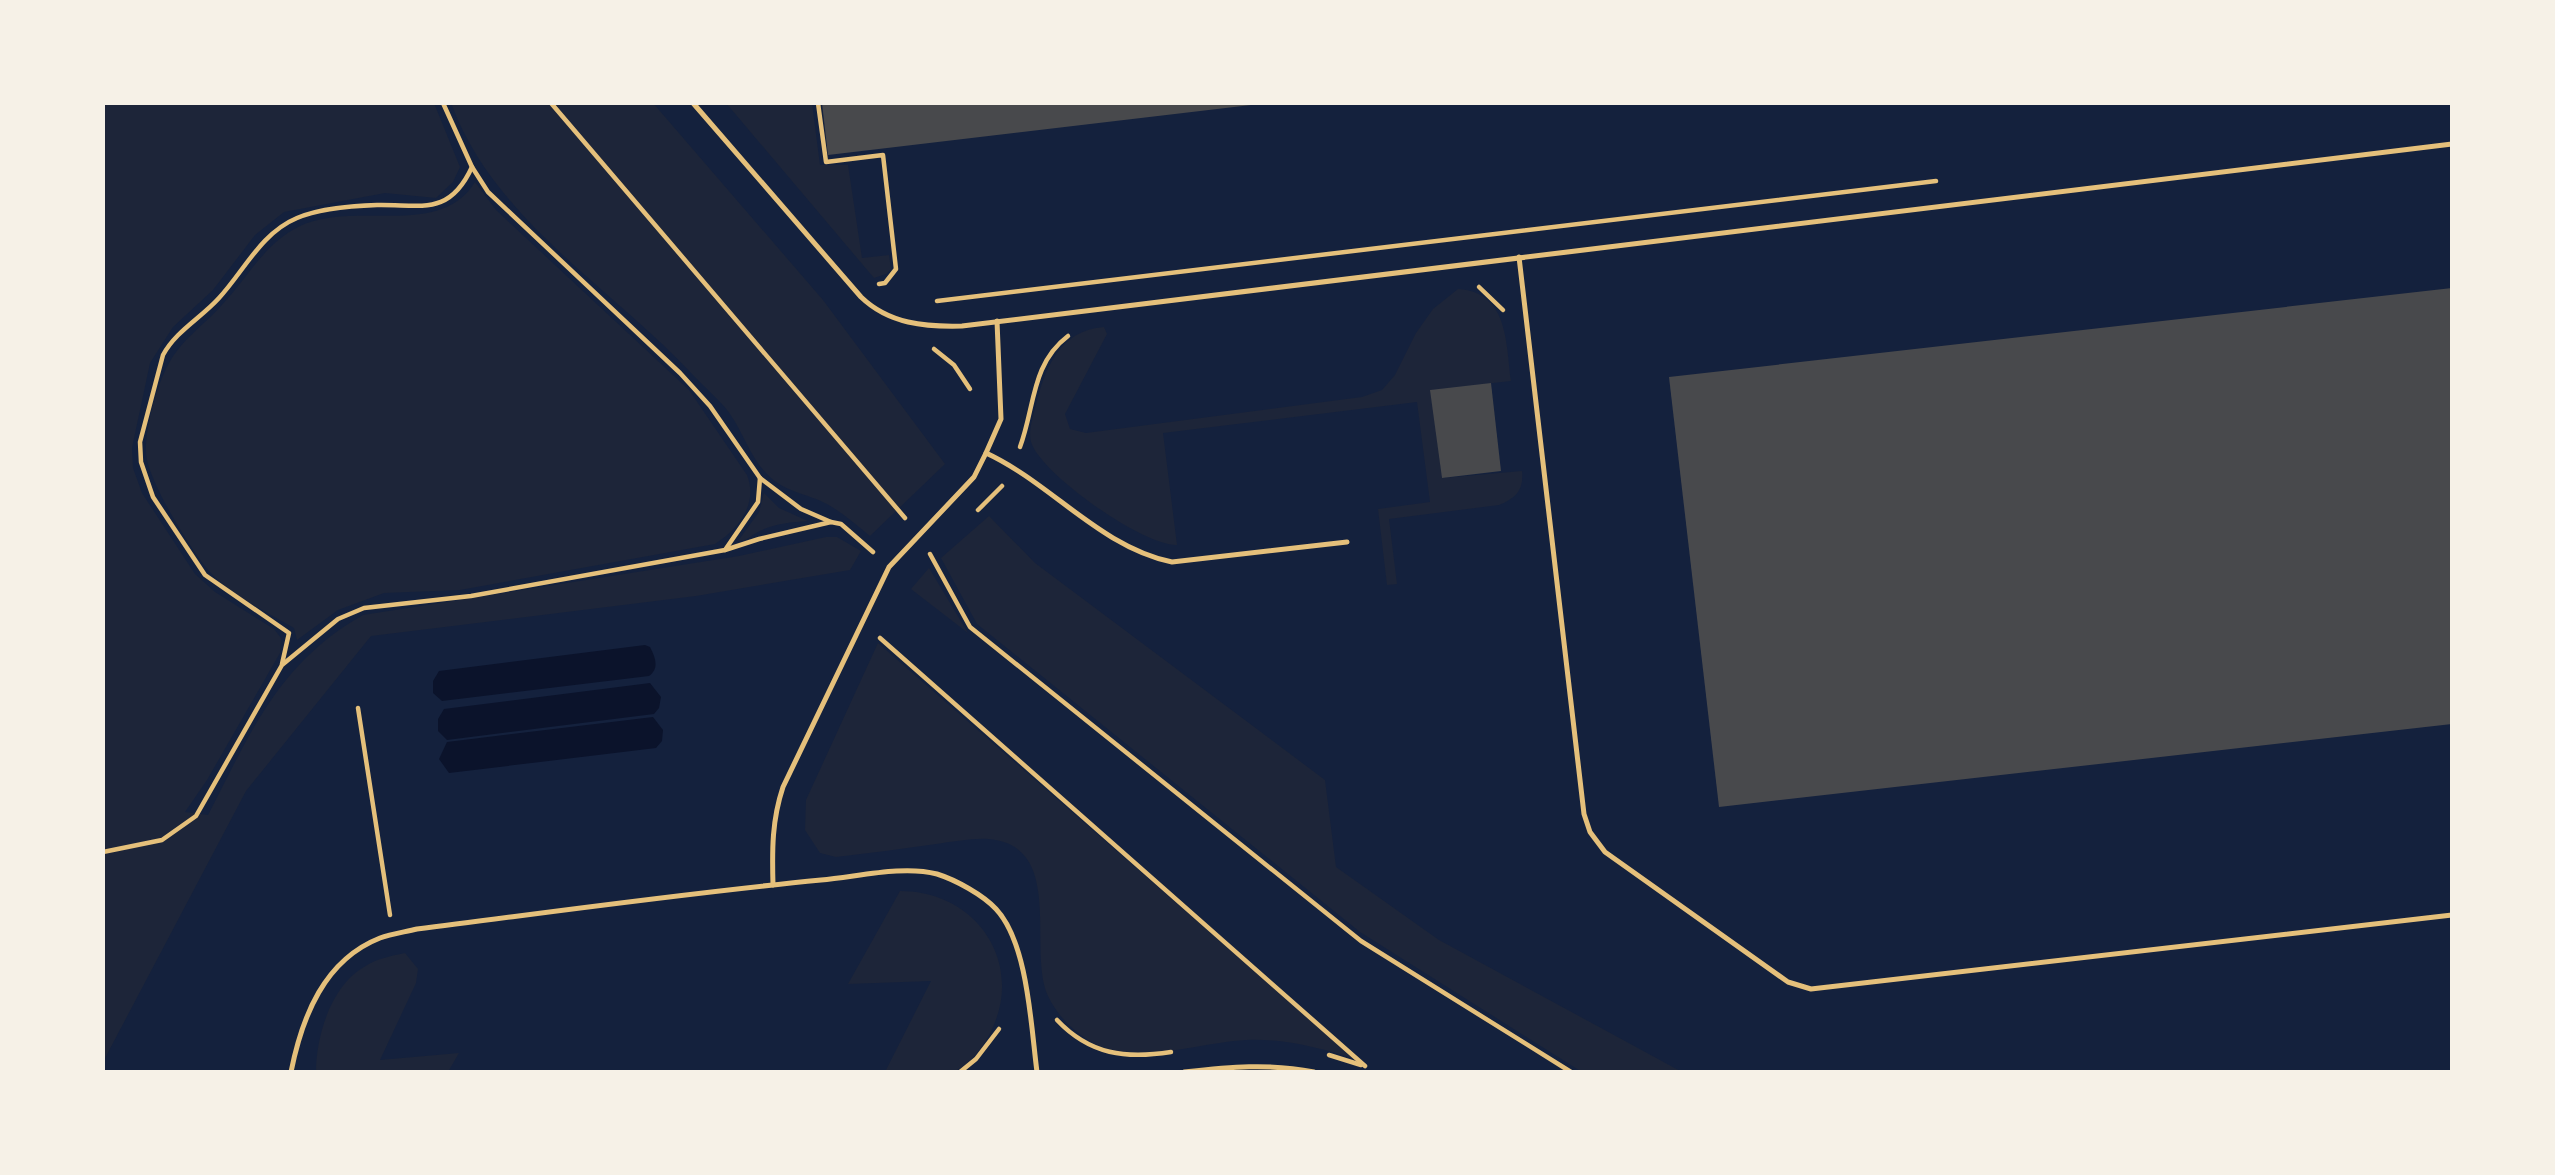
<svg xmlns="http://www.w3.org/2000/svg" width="2555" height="1175" font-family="Literata,serif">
  <rect width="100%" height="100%" fill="#14213d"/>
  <g fill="#1d2539">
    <path d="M 103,103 L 434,103 L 460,167 L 453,182 L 436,198 L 385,193 L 284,212 L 255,235 L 213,290 L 173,327 L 150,363 L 132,448 L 133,468 L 142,493 L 195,574 L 215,592 L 274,629 L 281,638 L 280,653 L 207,780 L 185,812 L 208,815 C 250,734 278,663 363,615 L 739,556 L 826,537 L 837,537 L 861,551 L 850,570 L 696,596 L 371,636 L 246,791 L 103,1062 Z"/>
    <path d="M 451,103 L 653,103 L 823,300 L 945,464 L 870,536 C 856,525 843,513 827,504 C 808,494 786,492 770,477 C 751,460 744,434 730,414 C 720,400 705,388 693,375 C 611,287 494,220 451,103 Z"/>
    <path d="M 726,103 L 812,103 L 820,165 L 848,165 L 862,258 L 889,255 L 891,269 L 886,274 L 874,278 Z"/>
    <path d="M 475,182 L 496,210 L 689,390 L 747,475 C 758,503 740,528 715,544 L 460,590 L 384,593 L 338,610 L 297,640 L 294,628 C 267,612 232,596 210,572 C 192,552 146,478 146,452 C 145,428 157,385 168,365 C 181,340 203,326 221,306 C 247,279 263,245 298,227 C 353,199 440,240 475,182 Z"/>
    <path d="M 1458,289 C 1508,292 1506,342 1511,381 L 1431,390 L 1442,478 L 1522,471 C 1524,490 1516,498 1499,505 L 1389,519 L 1397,584 L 1387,585 L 1378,509 L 1430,502 L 1417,402 L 1163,433 L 1177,545 C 1143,546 1041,474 1031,442 C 1028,431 1033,417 1036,405 C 1045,368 1060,330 1104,327 L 1107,334 L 1065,414 L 1070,429 L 1086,433 L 1362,397 L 1382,390 L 1395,375 L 1416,333 L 1433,309 Z"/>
    <path d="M 764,493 L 779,508 L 808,521 C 791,522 773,524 758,532 C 750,536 747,541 738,541 L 759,512 Z"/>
    <path d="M 989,516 L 1035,563 L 1325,780 L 1336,867 L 1439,940 L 1682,1072 L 1582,1072 L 1360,932 L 977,624 L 941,558 Z"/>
    <path d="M 929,568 L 968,633 L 911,589 Z"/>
    <path d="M 878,643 L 1355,1059 C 1321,1048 1282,1038 1246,1040 C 1201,1042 1135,1066 1095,1044 C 1075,1033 1058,1017 1048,996 C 1027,949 1066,845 988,839 C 972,838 952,842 936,844 C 902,849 869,853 836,857 L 820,853 L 805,830 L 806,800 Z"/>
    <path d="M 900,891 C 978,891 1028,966 988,1037 C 981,1049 968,1066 955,1071 C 941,1077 901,1072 885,1072 L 931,981 L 848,984 Z"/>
    <path d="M 405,953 L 418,969 L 416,983 L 380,1060 L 459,1053 L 448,1072 L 316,1072 C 316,1036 331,986 364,967 C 376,959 390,956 405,953 Z"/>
  </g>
  <g fill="#0b132b">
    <path d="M 645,645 L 650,647 C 655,657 660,668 649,676 L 442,701 L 433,693 L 433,681 L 439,671 Z"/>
    <path d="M 650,683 L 661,697 L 659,708 L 654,714 L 447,740 L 438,731 L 438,719 L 444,709 Z"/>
    <path d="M 653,717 L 663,730 L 662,741 L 656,748 L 449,773 L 439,759 L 447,742 Z"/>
  </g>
  <g fill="#48494c">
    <path d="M 822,103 L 1251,103 L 1251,105 L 828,155 Z"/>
    <path d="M 2452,288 L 2452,724 L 1719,807 L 1669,377 Z"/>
    <path d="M 1491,383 L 1501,471 L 1442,478 L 1430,390 Z"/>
  </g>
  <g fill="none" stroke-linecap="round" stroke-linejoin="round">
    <g stroke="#e5c07b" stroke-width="4.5">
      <path d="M 443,103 L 472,167 L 488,192 L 680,373 L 710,406 L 760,478 L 801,509 L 831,522"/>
      <path d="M 551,103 L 905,518"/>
      <path d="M 818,103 L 826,162 L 883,155 L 896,269 L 885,283 L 879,284"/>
      <path d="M 1479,287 L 1503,310"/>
      <path d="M 937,301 L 1936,181"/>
      <path d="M 934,349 L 954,365 L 970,389"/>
      <path d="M 1020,447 C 1035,407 1031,364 1068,336"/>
      <path d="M 978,510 L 1002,486"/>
      <path d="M 725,550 L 758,502 L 760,478"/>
      <path d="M 930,554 L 970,627 L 1361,941 L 1571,1072"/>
      <path d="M 880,638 L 1365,1066"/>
      <path d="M 282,664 L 289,633 L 205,575 L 153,497 L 141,462 L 140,442 L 163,355 C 176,331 201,318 219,298 C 244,271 261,233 297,218 C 320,208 352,206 377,205 C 421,204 449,217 472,167"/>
      <path d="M 358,708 L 390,915"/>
      <path d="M 103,852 L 162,840 L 196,816 L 282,665 L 338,619 L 364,608 L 471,596 L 725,550 L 759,539 L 831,522 L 841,524 L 873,552"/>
      <path d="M 1057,1020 C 1090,1055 1126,1059 1171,1052"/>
      <path d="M 1329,1055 L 1361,1065"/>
      <path d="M 960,1072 L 976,1059 L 999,1029"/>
    </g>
    <g stroke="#e5c07b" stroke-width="5">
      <path d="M 693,103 L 861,297 C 889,324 925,327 962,326 L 2452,144"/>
      <path d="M 1519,257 L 1584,814 L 1590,832 L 1605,852 L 1788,982 L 1811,989 L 2452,915"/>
      <path d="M 986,453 C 1051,483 1100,547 1172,562 L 1347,542"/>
      <path d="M 773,885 C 772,849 772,820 783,787 L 889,567 L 974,477 L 986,453 L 1001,419 L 997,321"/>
      <path d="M 291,1072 C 302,1017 324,960 380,938 C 391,934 405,932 417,929 C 551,912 686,893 821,880 C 857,877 902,865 937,874 C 956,880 983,895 996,909 C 1028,943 1031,1027 1037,1072"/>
      <path d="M 1184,1072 C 1229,1067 1269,1063 1314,1072"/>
    </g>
  </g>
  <rect width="2555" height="1175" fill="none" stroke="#f6f1e7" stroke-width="210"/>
</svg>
